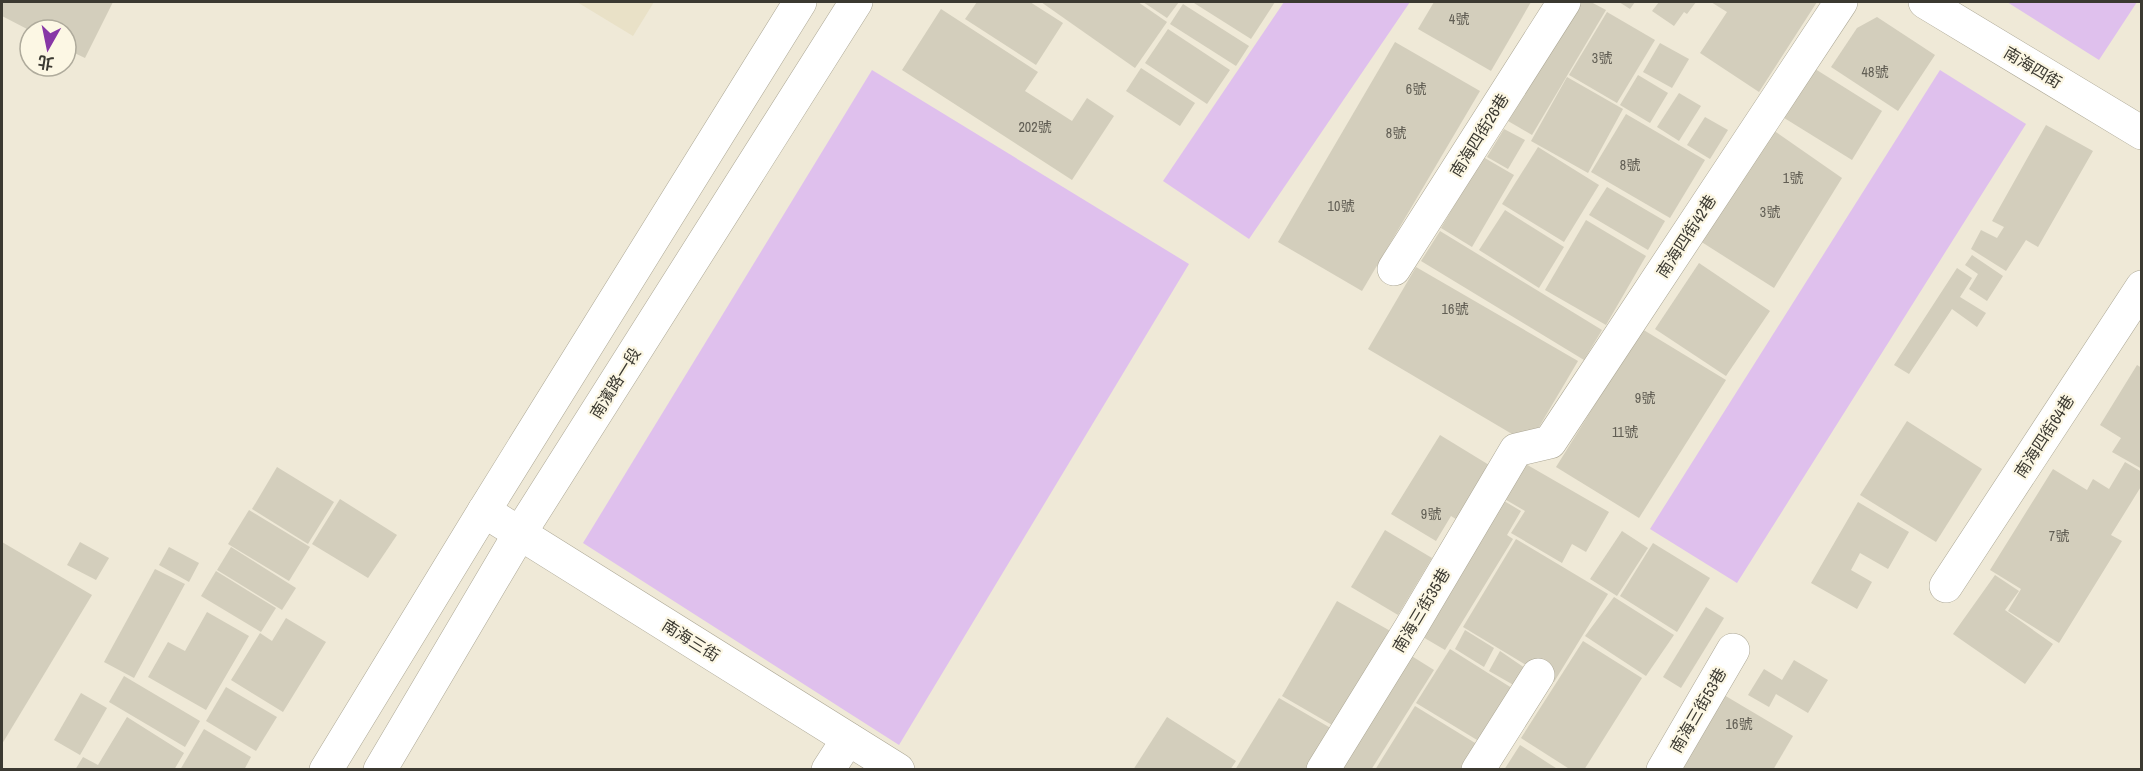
<svg xmlns="http://www.w3.org/2000/svg" width="2143" height="771" font-family="'Archivo Narrow','Noto Sans TC',sans-serif">
  <rect width="100%" height="100%" fill="#efe9d7"/>
  <path fill="#e9e1c7" d="M 577,2 L 654,2 L 633,36 Z"/>
  <g fill="#dfc0ed">
    <path d="M 1284,2 L 1410,2 L 1249,239 L 1163,181 Z"/>
    <path d="M 2007,2 L 2137,2 L 2099,60 Z"/>
    <path d="M 872,70 L 1189,264 L 899,745 L 583,543 Z"/>
    <path d="M 1940,70 L 2026,124 L 1737,583 L 1650,529 Z"/>
  </g>
  <g fill="#d3cebc">
    <path d="M 2,2 L 113,2 L 85,58 L 66,49 L 66,30 L 29,30 L 2,16 Z"/>
    <path d="M 977,2 L 1030,2 L 1063,23 L 1036,65 L 965,19 Z"/>
    <path d="M 1041,2 L 1138,2 L 1167,22 L 1135,68 Z"/>
    <path d="M 1143,2 L 1179,2 L 1167,18 Z"/>
    <path d="M 1195,2 L 1275,2 L 1251,39 L 1194,3 Z"/>
    <path d="M 1434,2 L 1531,2 L 1491,71 L 1418,29 Z"/>
    <path d="M 1579,2 L 1591,2 L 1606,10 L 1532,135 L 1508,121 Z"/>
    <path d="M 1619,2 L 1635,2 L 1630,9 Z"/>
    <path d="M 1659,2 L 1696,2 L 1687,14 L 1684,12 L 1674,26 L 1652,11 Z"/>
    <path d="M 1711,2 L 1817,2 L 1759,92 L 1700,53 L 1727,12 Z"/>
    <path d="M 1183,4 L 1249,46 L 1236,66 L 1170,24 Z"/>
    <path d="M 941,9 L 1038,72 L 1025,91 L 1072,121 L 1087,98 L 1114,116 L 1072,180 L 902,70 Z"/>
    <path d="M 1607,12 L 1655,40 L 1617,103 L 1569,75 Z"/>
    <path d="M 1877,17 L 1935,55 L 1898,111 L 1831,67 L 1857,28 Z"/>
    <path d="M 1168,29 L 1230,70 L 1207,104 L 1145,63 Z"/>
    <path d="M 1395,42 L 1480,91 L 1362,291 L 1278,242 Z"/>
    <path d="M 1660,43 L 1689,59 L 1672,88 L 1643,72 Z"/>
    <path d="M 1812,67 L 1882,111 L 1852,160 L 1781,116 Z"/>
    <path d="M 1141,68 L 1195,103 L 1180,126 L 1126,91 Z"/>
    <path d="M 1638,75 L 1668,93 L 1650,123 L 1620,105 Z"/>
    <path d="M 1567,77 L 1623,109 L 1588,173 L 1531,141 Z"/>
    <path d="M 1679,93 L 1701,106 L 1679,141 L 1657,127 Z"/>
    <path d="M 1626,114 L 1705,160 L 1670,218 L 1591,172 Z"/>
    <path d="M 1705,117 L 1728,130 L 1710,159 L 1687,145 Z"/>
    <path d="M 2046,125 L 2093,151 L 2038,247 L 2026,240 L 2006,271 L 1971,249 L 1981,230 L 1997,238 L 2004,227 L 1992,221 Z"/>
    <path d="M 1504,129 L 1525,140 L 1508,169 L 1487,157 Z"/>
    <path d="M 1773,130 L 1842,178 L 1774,288 L 1700,241 Z"/>
    <path d="M 1538,147 L 1599,185 L 1564,242 L 1502,204 Z"/>
    <path d="M 1483,157 L 1514,175 L 1472,247 L 1441,228 Z"/>
    <path d="M 1607,187 L 1665,221 L 1648,250 L 1589,215 Z"/>
    <path d="M 1505,210 L 1564,247 L 1539,288 L 1479,250 Z"/>
    <path d="M 1586,220 L 1646,256 L 1606,325 L 1545,290 Z"/>
    <path d="M 1440,231 L 1602,330 L 1584,360 L 1421,261 Z"/>
    <path d="M 1972,255 L 2003,276 L 1987,301 L 1969,289 L 1978,274 L 1965,265 Z"/>
    <path d="M 1699,263 L 1770,311 L 1726,376 L 1655,329 Z"/>
    <path d="M 1416,267 L 1578,361 L 1529,444 L 1368,349 Z"/>
    <path d="M 1957,268 L 1972,278 L 1960,297 L 1986,313 L 1977,327 L 1952,309 L 1909,374 L 1894,365 Z"/>
    <path d="M 1642,329 L 1726,380 L 1639,518 L 1556,467 Z"/>
    <path d="M 2137,365 L 2142,368 L 2142,469 L 2112,452 L 2121,438 L 2100,425 Z"/>
    <path d="M 1907,421 L 1982,469 L 1936,542 L 1860,495 Z"/>
    <path d="M 1440,435 L 1494,468 L 1459,521 L 1451,516 L 1436,541 L 1391,514 Z"/>
    <path d="M 1517,459 L 1609,512 L 1586,552 L 1572,544 L 1562,563 L 1511,533 L 1525,511 L 1496,494 Z"/>
    <path d="M 2125,462 L 2142,472 L 2142,485 L 2111,535 L 2122,541 L 2059,643 L 2008,611 L 2021,589 L 1990,570 L 2053,469 L 2087,490 L 2093,479 L 2109,489 Z"/>
    <path d="M 277,467 L 334,502 L 308,544 L 252,509 Z"/>
    <path d="M 1494,495 L 1521,511 L 1507,535 L 1513,539 L 1445,650 L 1416,633 Z"/>
    <path d="M 340,499 L 397,535 L 368,578 L 312,544 Z"/>
    <path d="M 1858,502 L 1909,532 L 1888,569 L 1860,553 L 1851,570 L 1872,582 L 1857,609 L 1811,583 Z"/>
    <path d="M 249,510 L 310,547 L 289,581 L 228,544 Z"/>
    <path d="M 1385,530 L 1432,558 L 1398,615 L 1351,587 Z"/>
    <path d="M 1622,531 L 1648,548 L 1617,596 L 1590,579 Z"/>
    <path d="M 1516,539 L 1608,594 L 1554,682 L 1463,627 Z"/>
    <path d="M 2,542 L 92,595 L 2,744 Z"/>
    <path d="M 80,542 L 109,558 L 96,580 L 67,565 Z"/>
    <path d="M 1653,543 L 1710,578 L 1677,632 L 1620,596 Z"/>
    <path d="M 169,547 L 199,563 L 189,582 L 159,565 Z"/>
    <path d="M 231,547 L 296,588 L 282,610 L 217,570 Z"/>
    <path d="M 155,569 L 185,584 L 134,678 L 104,662 Z"/>
    <path d="M 216,571 L 276,608 L 261,632 L 201,596 Z"/>
    <path d="M 1995,575 L 2019,591 L 2005,610 L 2053,644 L 2025,684 L 1953,634 Z"/>
    <path d="M 1614,597 L 1674,635 L 1646,676 L 1585,636 Z"/>
    <path d="M 1337,601 L 1394,633 L 1339,729 L 1282,696 Z"/>
    <path d="M 1706,607 L 1724,618 L 1681,688 L 1663,677 Z"/>
    <path d="M 207,612 L 249,636 L 206,710 L 148,677 L 168,642 L 185,651 Z"/>
    <path d="M 286,618 L 326,642 L 283,712 L 231,680 L 260,633 L 272,641 Z"/>
    <path d="M 1465,630 L 1494,648 L 1484,667 L 1455,649 Z"/>
    <path d="M 1583,641 L 1642,678 L 1584,770 L 1571,770 L 1521,738 Z"/>
    <path d="M 1450,649 L 1515,690 L 1482,743 L 1416,703 Z"/>
    <path d="M 1402,650 L 1434,670 L 1371,770 L 1327,770 Z"/>
    <path d="M 1500,651 L 1528,670 L 1517,687 L 1489,671 Z"/>
    <path d="M 1794,660 L 1828,680 L 1808,713 L 1776,694 L 1769,707 L 1748,695 L 1764,669 L 1782,680 Z"/>
    <path d="M 124,676 L 200,721 L 185,747 L 109,702 Z"/>
    <path d="M 226,687 L 277,717 L 256,751 L 206,721 Z"/>
    <path d="M 81,693 L 107,708 L 80,755 L 54,740 Z"/>
    <path d="M 1724,695 L 1793,736 L 1773,770 L 1679,770 Z"/>
    <path d="M 1279,698 L 1334,730 L 1318,770 L 1235,770 Z"/>
    <path d="M 1415,706 L 1480,746 L 1465,770 L 1375,770 Z"/>
    <path d="M 127,717 L 184,753 L 174,770 L 75,770 L 83,757 L 98,765 Z"/>
    <path d="M 1167,717 L 1236,761 L 1230,770 L 1133,770 Z"/>
    <path d="M 204,729 L 251,757 L 244,770 L 180,770 Z"/>
    <path d="M 1520,745 L 1559,770 L 1504,770 Z"/>
  </g>
  <g fill="none" stroke-linecap="round" stroke-linejoin="round">
    <g stroke="#aca795" stroke-width="34">
      <g id="minor">
        <path d="M 1925,2 L 2142,133"/>
        <path d="M 1394,269 L 1564,2"/>
        <path d="M 484,511 L 898,770"/>
        <path d="M 1946,586 L 2142,287"/>
        <path d="M 828,770 L 848,739"/>
        <path d="M 1323,770 L 1410,629 L 1516,450 L 1550,442 L 1841,2"/>
        <path d="M 1478,770 L 1538,675"/>
        <path d="M 1663,770 L 1733,650"/>
      </g>
    </g>
    <g stroke="#aca795" stroke-width="34">
      <g id="major">
        <path d="M 326,770 L 484,511 L 800,2"/>
        <path d="M 380,770 L 520,533 L 856,2"/>
      </g>
    </g>
    <use href="#minor" stroke="#fff" stroke-width="33"/>
    <use href="#major" stroke="#fff" stroke-width="33"/>
  </g>
  <g text-anchor="middle" dominant-baseline="central" stroke-width="4.5" stroke-linejoin="round" paint-order="stroke">
    <g font-size="14" fill="#615e54">
      <text x="1459" y="19">4號</text>
      <text x="1602" y="58">3號</text>
      <text x="1875" y="72">48號</text>
      <text x="1416" y="89">6號</text>
      <text x="1035" y="127">202號</text>
      <text x="1396" y="133">8號</text>
      <text x="1630" y="165">8號</text>
      <text x="1793" y="178">1號</text>
      <text x="1341" y="206">10號</text>
      <text x="1770" y="212">3號</text>
      <text x="1455" y="309">16號</text>
      <text x="1645" y="398">9號</text>
      <text x="1625" y="432">11號</text>
      <text x="1431" y="514">9號</text>
      <text x="2059" y="536">7號</text>
      <text x="1739" y="724">16號</text>
    </g>
    <g font-size="16" fill="#3b3931" stroke="#fcf7e4">
      <text transform="translate(2033 67) rotate(31)">南海四街</text>
      <text transform="translate(1479 135) rotate(-58)">南海四街26巷</text>
      <text transform="translate(1686 236) rotate(-57)">南海四街42巷</text>
      <text transform="translate(615 383) rotate(-58)">南濱路一段</text>
      <text transform="translate(2044 436) rotate(-57)">南海四街64巷</text>
      <text transform="translate(1421 610) rotate(-59)">南海三街35巷</text>
      <text transform="translate(691 640) rotate(32)">南海三街</text>
      <text transform="translate(1698 710) rotate(-60)">南海三街53巷</text>
    </g>
  </g>
  <rect width="2143" height="771" fill="none" stroke="#3b3931" stroke-width="6"/>
  <g transform="translate(48 48) rotate(189)"><circle r="28" fill="#fcf7e4" stroke="#afab9c" stroke-width="1.5"/>
  <path d="M0-4.5L10 22L0 15L-10 22Z" fill="#8736a6"/>
  <text y="-9" font-size="16" font-weight="bold" text-anchor="middle" fill="#3b3931">北</text>
  </g>
</svg>
